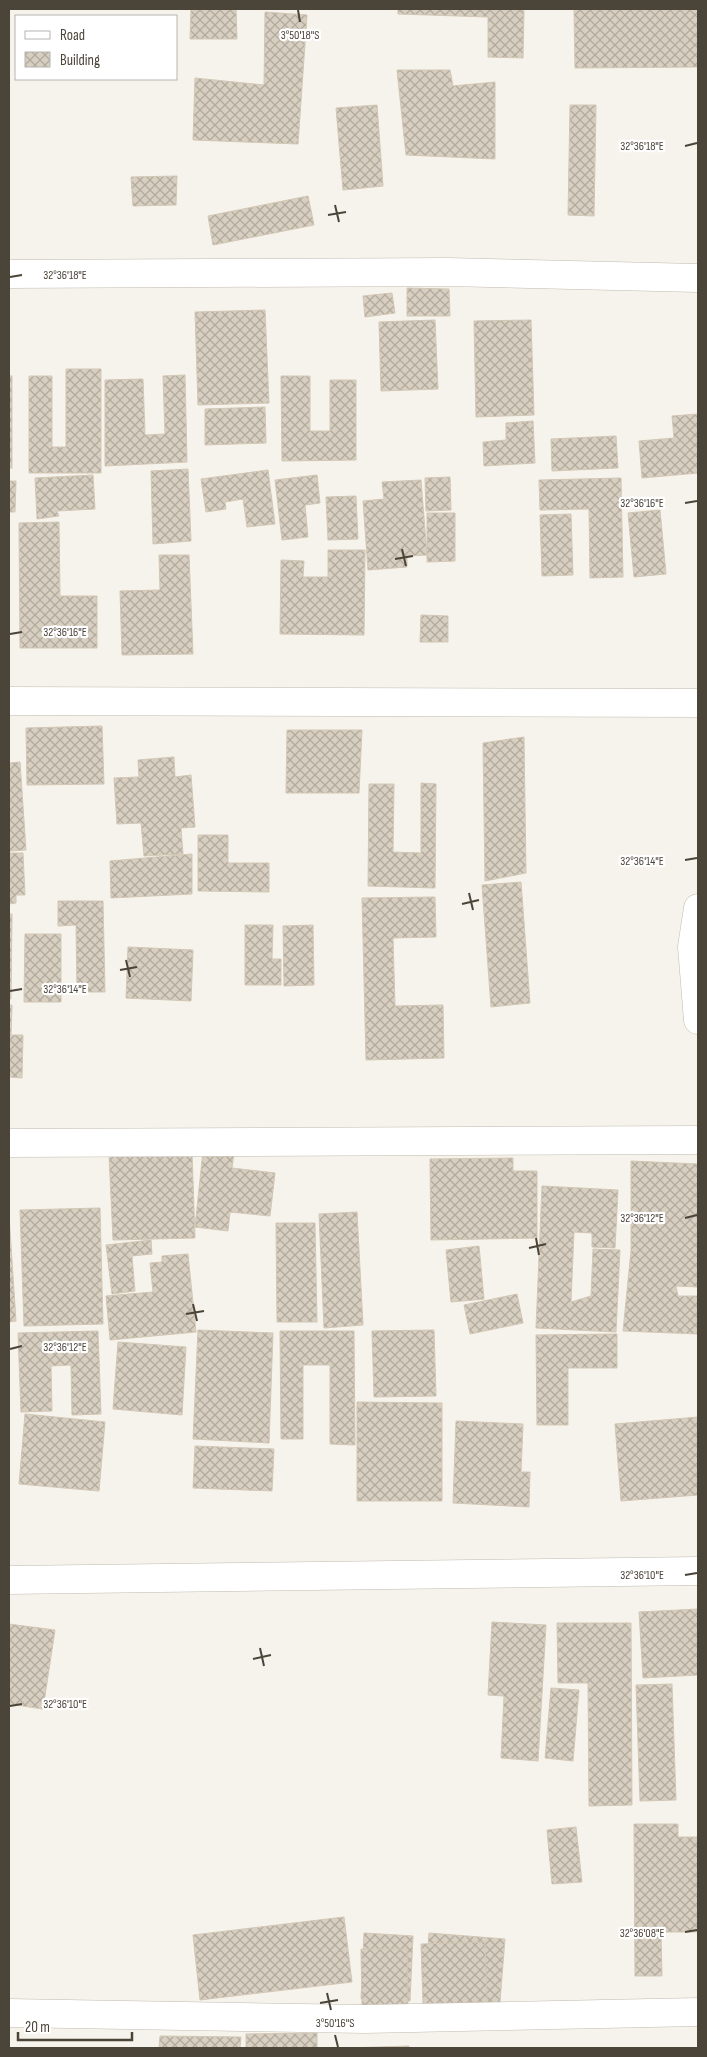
<svg xmlns="http://www.w3.org/2000/svg" width="707" height="2057" font-family="'Sofia Sans Condensed',sans-serif">
  <defs>
    <pattern id="building-cross-hatch" width="8" height="8" patternUnits="userSpaceOnUse" patternTransform="scale(1.25)"><rect width="8" height="8" fill="#d8cfc1"/><path d="M0 0l8 8M0 8l8-8" fill="none" stroke="#b1aa9e"/></pattern>
  </defs>
  <rect width="100%" height="100%" fill="#f6f3ec"/>
  <g fill="url(#building-cross-hatch)" stroke="#d3c7b4">
    <path d="M 191,9 L 236,9 L 237,39 L 190,39 Z"/>
    <path d="M 398,9 L 524,9 L 523,58 L 488,57 L 488,17 L 398,14 Z"/>
    <path d="M 574,9 L 698,9 L 698,67 L 575,68 Z"/>
    <path d="M 265,12 L 307,15 L 298,144 L 193,140 L 195,78 L 264,85 Z"/>
    <path d="M 397,70 L 450,70 L 453,86 L 495,82 L 495,159 L 406,155 Z"/>
    <path d="M 377,105 L 383,186 L 343,190 L 336,108 Z"/>
    <path d="M 570,105 L 596,105 L 594,216 L 568,215 Z"/>
    <path d="M 177,176 L 176,205 L 133,206 L 131,177 Z"/>
    <path d="M 308,196 L 314,225 L 213,245 L 208,216 Z"/>
    <path d="M 407,288 L 449,289 L 450,316 L 407,316 Z"/>
    <path d="M 392,293 L 395,313 L 365,317 L 363,296 Z"/>
    <path d="M 265,310 L 269,403 L 198,405 L 195,312 Z"/>
    <path d="M 435,320 L 438,389 L 381,391 L 379,322 Z"/>
    <path d="M 531,320 L 534,415 L 476,417 L 474,321 Z"/>
    <path d="M 66,369 L 101,369 L 101,473 L 29,473 L 29,376 L 52,376 L 52,447 L 66,447 Z"/>
    <path d="M 185,375 L 187,462 L 105,466 L 105,380 L 143,379 L 145,435 L 165,434 L 163,376 Z"/>
    <rect x="9" y="376" width="3" height="92"/>
    <path d="M 281,376 L 310,376 L 310,431 L 330,431 L 330,380 L 356,380 L 356,460 L 282,461 Z"/>
    <path d="M 265,407 L 266,443 L 205,445 L 205,409 Z"/>
    <path d="M 698,414 L 698,473 L 642,478 L 639,441 L 674,438 L 672,416 Z"/>
    <path d="M 533,421 L 535,463 L 484,466 L 483,442 L 506,440 L 506,423 Z"/>
    <path d="M 616,436 L 618,468 L 552,471 L 551,439 Z"/>
    <path d="M 188,469 L 191,541 L 153,544 L 151,471 Z"/>
    <path d="M 268,470 L 275,524 L 247,527 L 243,499 L 225,502 L 226,509 L 206,512 L 201,479 Z"/>
    <path d="M 93,475 L 95,509 L 57,511 L 59,516 L 37,519 L 35,478 Z"/>
    <path d="M 317,475 L 320,503 L 305,505 L 308,537 L 282,540 L 275,480 Z"/>
    <path d="M 450,477 L 451,510 L 426,511 L 425,478 Z"/>
    <path d="M 621,478 L 623,577 L 590,578 L 589,509 L 540,510 L 539,480 Z"/>
    <path d="M 421,480 L 427,555 L 407,556 L 407,567 L 368,570 L 363,501 L 384,499 L 382,482 Z"/>
    <path d="M 9,481 L 16,481 L 15,512 L 9,512 Z"/>
    <path d="M 356,496 L 358,539 L 328,540 L 326,497 Z"/>
    <path d="M 660,510 L 666,574 L 634,577 L 628,513 Z"/>
    <path d="M 427,513 L 455,513 L 455,561 L 427,562 Z"/>
    <path d="M 571,514 L 573,575 L 542,576 L 540,515 Z"/>
    <path d="M 59,522 L 60,596 L 97,596 L 97,648 L 20,648 L 19,523 Z"/>
    <path d="M 328,550 L 365,550 L 364,635 L 280,634 L 281,560 L 304,561 L 303,577 L 328,577 Z"/>
    <path d="M 159,555 L 189,555 L 193,654 L 122,655 L 120,591 L 160,590 Z"/>
    <path d="M 421,615 L 448,616 L 448,642 L 420,642 Z"/>
    <path d="M 102,726 L 104,784 L 27,785 L 26,728 Z"/>
    <path d="M 287,730 L 362,730 L 359,793 L 286,793 Z"/>
    <path d="M 524,737 L 526,873 L 485,881 L 483,743 Z"/>
    <path d="M 174,757 L 175,777 L 191,775 L 195,827 L 181,828 L 183,854 L 144,856 L 141,823 L 117,824 L 114,778 L 139,777 L 138,760 Z"/>
    <path d="M 20,762 L 26,850 L 9,851 L 9,763 Z"/>
    <path d="M 421,783 L 436,784 L 435,888 L 368,886 L 369,784 L 394,784 L 393,852 L 421,853 Z"/>
    <path d="M 198,835 L 228,835 L 228,863 L 269,863 L 269,892 L 198,891 Z"/>
    <path d="M 9,853 L 23,853 L 25,895 L 16,895 L 16,903 L 9,904 Z"/>
    <path d="M 192,854 L 192,894 L 111,898 L 110,861 Z"/>
    <path d="M 521,882 L 530,1003 L 491,1007 L 482,885 Z"/>
    <path d="M 435,897 L 436,937 L 393,938 L 395,1006 L 443,1005 L 444,1058 L 366,1060 L 362,898 Z"/>
    <path d="M 58,901 L 103,901 L 105,992 L 77,992 L 76,925 L 58,926 Z"/>
    <path d="M 9,914 L 12,914 L 11,999 L 9,999 Z"/>
    <path d="M 245,925 L 273,925 L 272,959 L 281,959 L 281,985 L 245,985 Z"/>
    <path d="M 313,925 L 314,985 L 284,986 L 283,926 Z"/>
    <path d="M 25,934 L 61,934 L 61,1002 L 24,1002 Z"/>
    <path d="M 128,947 L 193,950 L 191,1001 L 126,998 Z"/>
    <path d="M 9,1005 L 12,1005 L 11,1035 L 23,1035 L 22,1078 L 9,1077 Z"/>
    <path d="M 203,1151 L 234,1154 L 232,1168 L 275,1173 L 270,1216 L 230,1212 L 228,1231 L 195,1227 Z"/>
    <path d="M 192,1152 L 195,1238 L 113,1240 L 109,1155 Z"/>
    <path d="M 513,1158 L 513,1171 L 537,1171 L 537,1238 L 431,1240 L 430,1159 Z"/>
    <path d="M 631,1161 L 698,1164 L 698,1287 L 676,1286 L 678,1296 L 698,1296 L 698,1334 L 623,1331 L 631,1251 Z"/>
    <path d="M 542,1186 L 618,1190 L 615,1248 L 592,1247 L 592,1233 L 574,1232 L 571,1302 L 591,1296 L 593,1249 L 620,1250 L 616,1332 L 536,1328 Z"/>
    <path d="M 100,1208 L 103,1324 L 24,1326 L 20,1210 Z"/>
    <path d="M 357,1212 L 363,1325 L 324,1328 L 319,1214 Z"/>
    <path d="M 9,1215 L 16,1321 L 9,1322 Z"/>
    <path d="M 276,1223 L 315,1223 L 317,1322 L 277,1322 Z"/>
    <path d="M 151,1240 L 152,1254 L 132,1256 L 135,1291 L 112,1294 L 106,1245 Z"/>
    <path d="M 479,1246 L 484,1299 L 451,1302 L 446,1250 Z"/>
    <path d="M 188,1254 L 196,1332 L 110,1340 L 106,1296 L 153,1292 L 150,1263 L 162,1262 L 162,1256 Z"/>
    <path d="M 517,1294 L 523,1323 L 470,1334 L 464,1305 Z"/>
    <path d="M 198,1330 L 273,1333 L 269,1443 L 193,1439 Z"/>
    <path d="M 434,1330 L 436,1396 L 374,1397 L 372,1331 Z"/>
    <path d="M 98,1331 L 101,1414 L 72,1415 L 71,1365 L 51,1366 L 52,1411 L 21,1412 L 18,1333 Z"/>
    <path d="M 280,1331 L 354,1331 L 355,1445 L 330,1444 L 330,1365 L 303,1365 L 303,1439 L 281,1439 Z"/>
    <path d="M 617,1334 L 617,1368 L 568,1368 L 568,1425 L 537,1425 L 536,1335 Z"/>
    <path d="M 118,1342 L 186,1347 L 182,1415 L 113,1409 Z"/>
    <path d="M 357,1402 L 442,1403 L 442,1501 L 357,1501 Z"/>
    <path d="M 25,1414 L 105,1422 L 99,1491 L 19,1484 Z"/>
    <path d="M 698,1417 L 698,1495 L 621,1501 L 615,1424 Z"/>
    <path d="M 456,1421 L 523,1424 L 521,1472 L 530,1472 L 529,1507 L 453,1503 Z"/>
    <path d="M 195,1446 L 274,1449 L 272,1491 L 193,1488 Z"/>
    <path d="M 698,1609 L 698,1675 L 643,1678 L 639,1612 Z"/>
    <path d="M 492,1622 L 546,1625 L 538,1761 L 501,1758 L 504,1696 L 488,1695 Z"/>
    <path d="M 557,1623 L 631,1623 L 632,1805 L 589,1806 L 588,1683 L 558,1683 Z"/>
    <path d="M 9,1624 L 55,1630 L 43,1709 L 9,1704 Z"/>
    <path d="M 672,1684 L 676,1800 L 640,1801 L 636,1685 Z"/>
    <path d="M 551,1688 L 579,1690 L 573,1761 L 545,1758 Z"/>
    <path d="M 634,1824 L 678,1824 L 678,1837 L 698,1837 L 698,1932 L 661,1932 L 662,1976 L 635,1976 Z"/>
    <path d="M 576,1827 L 582,1882 L 552,1884 L 547,1830 Z"/>
    <path d="M 344,1917 L 352,1982 L 200,2000 L 193,1935 Z"/>
    <path d="M 364,1933 L 413,1936 L 410,2001 L 361,1999 Z"/>
    <path d="M 429,1933 L 505,1939 L 499,2014 L 423,2008 Z"/>
    <path d="M 485,1942 L 487,2002 L 423,2004 L 421,1944 Z"/>
    <path d="M 361,1949 L 407,1949 L 408,2005 L 362,2006 Z"/>
    <path d="M 317,2033 L 317,2048 L 246,2048 L 246,2034 Z"/>
    <path d="M 160,2036 L 241,2037 L 240,2048 L 159,2048 Z"/>
    <path d="M 409,2046 L 409,2048 L 347,2048 Z"/>
  </g>
  <g fill="none" stroke-linecap="round" stroke-linejoin="round">
    <g stroke="#c2bbae" stroke-width="29">
      <g id="street">
        <path d="M 9,274 L 448,272 L 698,278"/>
        <path d="M 9,701 L 698,703"/>
        <path d="M 698,908 L 692,947 L 698,1020"/>
        <path d="M 9,1143 L 698,1140"/>
        <path d="M 9,1580 L 698,1571"/>
        <path d="M 9,2013 L 365,2019 L 698,2012"/>
      </g>
    </g>
    <use href="#street" stroke="#fff" stroke-width="28"/>
  </g>
  <path fill="none" stroke="#4b4439" stroke-width="2" d="M 298,10 L 300,22M 685,146 L 697,143M 335,205 L 339,222M 328,215 L 346,212M 10,277 L 22,275M 685,503 L 697,501M 402,549 L 406,566M 395,559 L 413,556M 10,634 L 22,632M 685,860 L 697,858M 469,893 L 473,910M 462,904 L 479,900M 126,960 L 130,977M 120,970 L 137,967M 10,991 L 22,989M 685,1218 L 697,1215M 536,1238 L 539,1255M 529,1248 L 546,1244M 193,1304 L 197,1321M 186,1314 L 204,1311M 10,1349 L 22,1346M 685,1575 L 697,1573M 260,1648 L 264,1666M 253,1659 L 271,1655M 10,1706 L 22,1704M 685,1932 L 697,1930M 327,1993 L 331,2010M 320,2003 L 338,2000M 335,2035 L 338,2047"/>
  <g font-size="12" text-anchor="middle" fill="#4b4439" stroke="#fff" stroke-width="4.5" stroke-linejoin="round" paint-order="stroke">
    <text x="300" y="39">3°50'18"S</text>
    <text x="642" y="150">32°36'18"E</text>
    <text x="65" y="279">32°36'18"E</text>
    <text x="642" y="507">32°36'16"E</text>
    <text x="65" y="636">32°36'16"E</text>
    <text x="642" y="865">32°36'14"E</text>
    <text x="65" y="993">32°36'14"E</text>
    <text x="642" y="1222">32°36'12"E</text>
    <text x="65" y="1351">32°36'12"E</text>
    <text x="642" y="1579">32°36'10"E</text>
    <text x="65" y="1708">32°36'10"E</text>
    <text x="642" y="1937">32°36'08"E</text>
    <text x="335" y="2027">3°50'16"S</text>
  </g>
  <rect width="707" height="2057" fill="none" stroke="#4b4439" stroke-width="20"/>
  <rect x="15" y="15" width="162" height="65" fill="#ffffff" stroke="#b7b4b0"/>
  <rect x="25" y="31" width="25" height="8" fill="#ffffff" stroke="#b7b4b0"/>
  <text x="60" y="40" font-size="15" fill="#4b4439">Road</text>
  <rect x="25" y="52" width="25" height="15" fill="url(#building-cross-hatch)" stroke="#b7b4b0"/>
  <text x="60" y="65" font-size="15" fill="#4b4439">Building</text>
  <path d="M18 2032v8h114v-8" fill="none" stroke="#4b4439" stroke-width="2.5"/>
  <text x="25" y="2032" font-size="15" fill="#4b4439" stroke="#ffffff" stroke-width="4" paint-order="stroke">20 m</text>
</svg>
